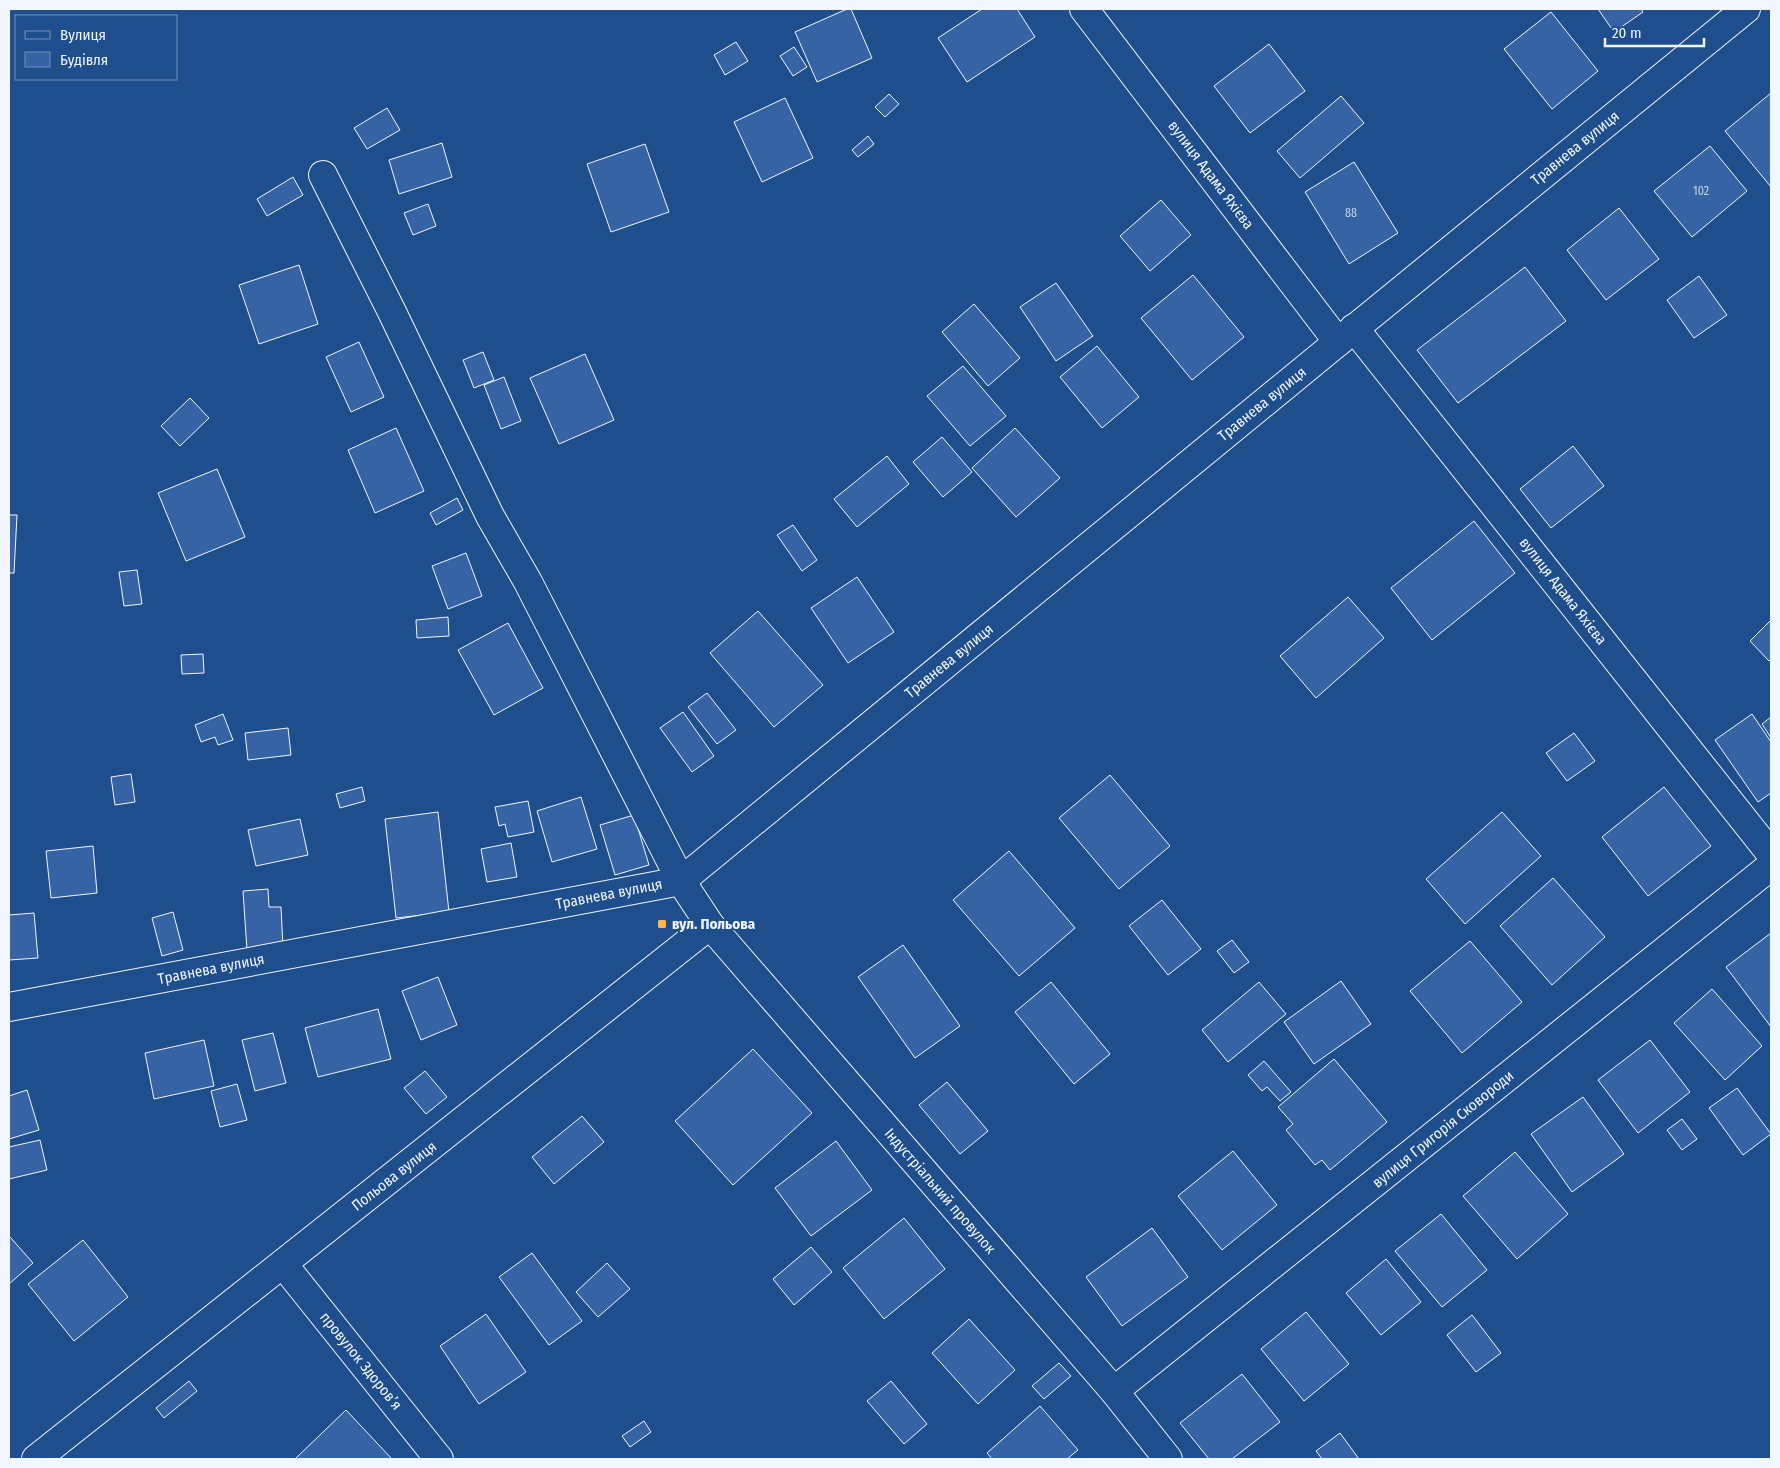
<svg xmlns="http://www.w3.org/2000/svg" width="1780" height="1468" font-family="'Fira Sans Condensed',sans-serif">
  <rect width="100%" height="100%" fill="#1f4e8c"/>
  <g fill="#3563a3" stroke="#f2f6ff">
    <path d="M 847,9 L 851,9 L 872,58 L 817,82 L 795,32 Z"/>
    <path d="M 982,9 L 1017,9 L 1035,37 L 967,82 L 938,38 Z"/>
    <path d="M 1598,9 L 1641,9 L 1643,12 L 1614,32 Z"/>
    <path d="M 1551,12 L 1598,71 L 1552,109 L 1504,49 Z"/>
    <path d="M 736,42 L 748,61 L 725,75 L 714,55 Z"/>
    <path d="M 1269,44 L 1305,91 L 1250,133 L 1214,86 Z"/>
    <path d="M 794,47 L 807,67 L 793,76 L 780,56 Z"/>
    <path d="M 1771,93 L 1771,187 L 1725,131 Z"/>
    <path d="M 889,94 L 899,104 L 885,117 L 875,107 Z"/>
    <path d="M 1341,96 L 1364,123 L 1300,178 L 1277,151 Z"/>
    <path d="M 785,98 L 813,158 L 762,182 L 734,122 Z"/>
    <path d="M 387,108 L 400,130 L 367,149 L 354,128 Z"/>
    <path d="M 868,136 L 874,144 L 858,157 L 852,150 Z"/>
    <path d="M 442,143 L 452,177 L 399,194 L 389,160 Z"/>
    <path d="M 645,144 L 669,212 L 611,232 L 587,164 Z"/>
    <path d="M 1710,146 L 1747,191 L 1692,237 L 1654,191 Z"/>
    <path d="M 1354,162 L 1398,233 L 1349,264 L 1305,192 Z"/>
    <path d="M 293,177 L 303,195 L 267,216 L 257,199 Z"/>
    <path d="M 1161,200 L 1191,235 L 1150,271 L 1120,236 Z"/>
    <path d="M 428,204 L 436,226 L 413,235 L 404,213 Z"/>
    <path d="M 1619,208 L 1659,259 L 1606,300 L 1567,250 Z"/>
    <path d="M 299,265 L 318,324 L 259,344 L 239,285 Z"/>
    <path d="M 1525,267 L 1566,321 L 1458,403 L 1417,350 Z"/>
    <path d="M 1193,275 L 1244,337 L 1192,380 L 1141,318 Z"/>
    <path d="M 1699,276 L 1727,315 L 1694,338 L 1667,300 Z"/>
    <path d="M 1056,283 L 1093,336 L 1056,361 L 1020,307 Z"/>
    <path d="M 974,304 L 1020,358 L 988,386 L 942,332 Z"/>
    <path d="M 359,342 L 384,397 L 351,412 L 326,357 Z"/>
    <path d="M 1097,346 L 1139,397 L 1102,428 L 1060,377 Z"/>
    <path d="M 483,352 L 494,380 L 474,388 L 463,360 Z"/>
    <path d="M 585,354 L 614,420 L 559,444 L 530,378 Z"/>
    <path d="M 963,366 L 1006,416 L 970,446 L 927,396 Z"/>
    <path d="M 504,377 L 521,421 L 501,429 L 484,385 Z"/>
    <path d="M 190,398 L 209,418 L 180,446 L 161,426 Z"/>
    <path d="M 396,428 L 424,491 L 375,513 L 348,450 Z"/>
    <path d="M 1015,428 L 1060,478 L 1016,517 L 972,468 Z"/>
    <path d="M 942,437 L 972,472 L 943,497 L 913,462 Z"/>
    <path d="M 1573,446 L 1604,486 L 1551,528 L 1520,489 Z"/>
    <path d="M 887,456 L 909,484 L 857,527 L 834,499 Z"/>
    <path d="M 217,469 L 245,537 L 186,561 L 158,493 Z"/>
    <path d="M 457,498 L 463,510 L 436,525 L 430,513 Z"/>
    <path d="M 9,515 L 17,515 L 14,573 L 9,573 Z"/>
    <path d="M 1474,521 L 1515,573 L 1432,640 L 1391,588 Z"/>
    <path d="M 793,525 L 817,560 L 802,571 L 777,535 Z"/>
    <path d="M 466,553 L 482,596 L 448,609 L 432,566 Z"/>
    <path d="M 137,570 L 142,604 L 124,606 L 119,572 Z"/>
    <path d="M 857,577 L 894,632 L 848,663 L 811,608 Z"/>
    <path d="M 1348,597 L 1384,638 L 1316,698 L 1280,656 Z"/>
    <path d="M 758,611 L 823,685 L 774,727 L 710,653 Z"/>
    <path d="M 448,617 L 449,636 L 417,638 L 416,620 Z"/>
    <path d="M 1771,620 L 1771,659 L 1769,661 L 1750,641 Z"/>
    <path d="M 508,623 L 543,688 L 494,715 L 458,650 Z"/>
    <path d="M 203,654 L 204,673 L 182,674 L 181,655 Z"/>
    <path d="M 707,693 L 736,730 L 717,744 L 688,707 Z"/>
    <path d="M 683,712 L 714,756 L 692,772 L 660,728 Z"/>
    <path d="M 223,714 L 233,740 L 218,745 L 215,737 L 201,742 L 195,725 Z"/>
    <path d="M 1752,714 L 1771,742 L 1771,793 L 1758,802 L 1715,740 Z"/>
    <path d="M 1771,717 L 1771,738 L 1762,724 Z"/>
    <path d="M 288,728 L 291,755 L 248,760 L 245,733 Z"/>
    <path d="M 1574,733 L 1595,761 L 1567,781 L 1546,753 Z"/>
    <path d="M 131,774 L 135,802 L 115,805 L 111,777 Z"/>
    <path d="M 1110,775 L 1170,846 L 1119,889 L 1059,818 Z"/>
    <path d="M 362,787 L 365,801 L 340,808 L 336,794 Z"/>
    <path d="M 1664,787 L 1711,846 L 1648,896 L 1602,837 Z"/>
    <path d="M 581,797 L 597,849 L 552,862 L 537,811 Z"/>
    <path d="M 528,801 L 534,832 L 508,837 L 505,824 L 499,826 L 495,807 Z"/>
    <path d="M 438,812 L 449,912 L 396,918 L 385,819 Z"/>
    <path d="M 1502,812 L 1541,856 L 1465,924 L 1426,879 Z"/>
    <path d="M 634,815 L 649,865 L 615,875 L 600,825 Z"/>
    <path d="M 300,819 L 308,855 L 256,866 L 248,830 Z"/>
    <path d="M 511,843 L 517,877 L 487,882 L 481,849 Z"/>
    <path d="M 93,846 L 97,893 L 51,898 L 46,851 Z"/>
    <path d="M 1009,851 L 1075,928 L 1019,976 L 953,900 Z"/>
    <path d="M 1553,878 L 1605,937 L 1552,985 L 1500,926 Z"/>
    <path d="M 268,889 L 269,907 L 281,907 L 283,948 L 247,950 L 243,891 Z"/>
    <path d="M 1162,900 L 1201,949 L 1168,975 L 1129,926 Z"/>
    <path d="M 173,912 L 183,950 L 162,956 L 152,918 Z"/>
    <path d="M 34,913 L 38,958 L 9,960 L 9,915 Z"/>
    <path d="M 1771,933 L 1771,1027 L 1726,967 Z"/>
    <path d="M 1232,940 L 1249,962 L 1234,973 L 1217,951 Z"/>
    <path d="M 1470,941 L 1522,1002 L 1462,1053 L 1410,991 Z"/>
    <path d="M 903,945 L 960,1026 L 915,1058 L 858,977 Z"/>
    <path d="M 438,977 L 457,1025 L 421,1040 L 402,991 Z"/>
    <path d="M 1341,981 L 1371,1024 L 1314,1064 L 1284,1022 Z"/>
    <path d="M 1051,982 L 1110,1054 L 1074,1084 L 1015,1012 Z"/>
    <path d="M 1259,982 L 1286,1014 L 1228,1062 L 1202,1030 Z"/>
    <path d="M 1712,989 L 1762,1046 L 1725,1080 L 1674,1023 Z"/>
    <path d="M 378,1009 L 391,1059 L 318,1077 L 305,1028 Z"/>
    <path d="M 273,1033 L 286,1083 L 255,1091 L 242,1040 Z"/>
    <path d="M 204,1040 L 214,1086 L 154,1099 L 145,1053 Z"/>
    <path d="M 1650,1040 L 1690,1092 L 1638,1133 L 1598,1080 Z"/>
    <path d="M 753,1049 L 812,1113 L 733,1185 L 675,1121 Z"/>
    <path d="M 1334,1059 L 1387,1122 L 1330,1170 L 1322,1160 L 1315,1165 L 1286,1130 L 1293,1124 L 1278,1107 Z"/>
    <path d="M 1264,1061 L 1291,1092 L 1280,1101 L 1267,1087 L 1262,1091 L 1248,1075 Z"/>
    <path d="M 425,1071 L 447,1097 L 426,1114 L 404,1088 Z"/>
    <path d="M 947,1082 L 988,1131 L 960,1154 L 919,1105 Z"/>
    <path d="M 237,1084 L 247,1120 L 220,1127 L 211,1091 Z"/>
    <path d="M 1737,1088 L 1771,1134 L 1743,1155 L 1709,1108 Z"/>
    <path d="M 27,1090 L 39,1130 L 9,1139 L 9,1096 Z"/>
    <path d="M 1583,1097 L 1624,1154 L 1572,1192 L 1531,1134 Z"/>
    <path d="M 582,1116 L 604,1142 L 554,1184 L 532,1157 Z"/>
    <path d="M 1682,1119 L 1697,1139 L 1682,1150 L 1667,1130 Z"/>
    <path d="M 40,1140 L 47,1170 L 9,1179 L 9,1147 Z"/>
    <path d="M 836,1141 L 872,1190 L 811,1236 L 775,1188 Z"/>
    <path d="M 1233,1151 L 1277,1205 L 1222,1250 L 1178,1196 Z"/>
    <path d="M 1515,1152 L 1568,1214 L 1517,1259 L 1463,1196 Z"/>
    <path d="M 1441,1214 L 1487,1270 L 1442,1307 L 1395,1251 Z"/>
    <path d="M 904,1218 L 945,1269 L 884,1319 L 843,1268 Z"/>
    <path d="M 1152,1228 L 1188,1277 L 1122,1326 L 1086,1277 Z"/>
    <path d="M 10,1237 L 33,1263 L 9,1284 L 9,1238 Z"/>
    <path d="M 83,1240 L 128,1297 L 74,1341 L 28,1284 Z"/>
    <path d="M 811,1247 L 832,1272 L 794,1305 L 773,1279 Z"/>
    <path d="M 532,1253 L 582,1321 L 549,1345 L 499,1277 Z"/>
    <path d="M 1386,1259 L 1421,1302 L 1381,1335 L 1346,1293 Z"/>
    <path d="M 607,1263 L 630,1289 L 598,1317 L 576,1292 Z"/>
    <path d="M 1306,1312 L 1349,1364 L 1304,1401 L 1261,1349 Z"/>
    <path d="M 486,1314 L 526,1372 L 479,1404 L 440,1346 Z"/>
    <path d="M 1472,1315 L 1501,1353 L 1476,1372 L 1447,1335 Z"/>
    <path d="M 969,1319 L 1015,1370 L 978,1404 L 932,1353 Z"/>
    <path d="M 1059,1363 L 1071,1376 L 1044,1399 L 1032,1386 Z"/>
    <path d="M 1242,1374 L 1280,1422 L 1232,1459 L 1209,1459 L 1180,1423 Z"/>
    <path d="M 189,1381 L 197,1391 L 164,1418 L 156,1408 Z"/>
    <path d="M 891,1381 L 927,1424 L 904,1444 L 867,1401 Z"/>
    <path d="M 1040,1406 L 1078,1450 L 1067,1459 L 992,1459 L 987,1453 Z"/>
    <path d="M 346,1410 L 392,1459 L 297,1459 L 296,1458 Z"/>
    <path d="M 644,1421 L 651,1432 L 630,1447 L 622,1436 Z"/>
    <path d="M 1340,1433 L 1359,1459 L 1322,1459 L 1316,1451 Z"/>
  </g>
  <g fill="none" stroke-linecap="round" stroke-linejoin="round">
    <g stroke="#f2f6ff" stroke-width="30">
      <g id="street">
        <path d="M 1084,9 L 1338,342"/>
        <path d="M 1354,328 L 1771,854"/>
        <path d="M 710,925 L 1114,1391 L 1168,1459"/>
        <path d="M 9,1007 L 681,881 L 1338,342 L 1746,9"/>
        <path d="M 283,1264 L 439,1459"/>
        <path d="M 1114,1391 L 1771,866"/>
        <path d="M 36,1459 L 710,925 L 681,881 L 528,582 L 490,516 L 392,312 L 323,175"/>
      </g>
    </g>
    <use href="#street" stroke="#1f4e8c" stroke-width="28"/>
  </g>
  <rect fill="#ffb74d" stroke="#1f4e8c" stroke-width="2" x="657" y="919" width="10" height="10" rx="2.5"/>
  <g text-anchor="middle" dominant-baseline="central" stroke-width="4" stroke-linejoin="round" paint-order="stroke">
    <g font-size="12" fill="#c3d1e8">
      <text x="1701" y="191">102</text>
      <text x="1351" y="213">88</text>
    </g>
    <g font-size="15" fill="#f2f6ff" stroke="#1f4e8c">
      <text transform="translate(1575 148) rotate(-39)">Травнева вулиця</text>
      <text transform="translate(1211 175) rotate(53)">вулиця Адама Яхієва</text>
      <text transform="translate(1262 404) rotate(-39)">Травнева вулиця</text>
      <text transform="translate(1563 591) rotate(52)">вулиця Адама Яхієва</text>
      <text transform="translate(949 661) rotate(-39)">Травнева вулиця</text>
      <text transform="translate(609 894) rotate(-11)">Травнева вулиця</text>
      <text transform="translate(211 969) rotate(-11)">Травнева вулиця</text>
      <text transform="translate(1443 1129) rotate(-39)">вулиця Григорія Сковороди</text>
      <text transform="translate(394 1176) rotate(-38)">Польова вулиця</text>
      <text transform="translate(940 1191) rotate(49)">Індустріальний провулок</text>
      <text transform="translate(361 1361) rotate(51)">провулок Здоровʼя</text>
    </g>
    <g font-size="15" font-weight="bold" fill="#f2f6ff" stroke="#1f4e8c" text-anchor="start">
      <text x="672" y="924">вул. Польова</text>
    </g>
  </g>
  <rect width="1780" height="1468" fill="none" stroke="#f2f6ff" stroke-width="20"/>
  <rect x="15" y="15" width="162" height="65" fill="#1f4e8c" stroke="#7391ba"/>
  <rect x="25" y="31" width="25" height="8" fill="#1f4e8c" stroke="#7391ba"/>
  <text x="60" y="40" font-size="15" fill="#f2f6ff">Вулиця</text>
  <rect x="25" y="52" width="25" height="15" fill="#3563a3" stroke="#7391ba"/>
  <text x="60" y="65" font-size="15" fill="#f2f6ff">Будівля</text>
  <path d="M1605 38v8h99v-8" fill="none" stroke="#f2f6ff" stroke-width="2.5"/>
  <text x="1612" y="38" font-size="15" fill="#f2f6ff" stroke="#1f4e8c" stroke-width="4" paint-order="stroke">20 m</text>
</svg>
